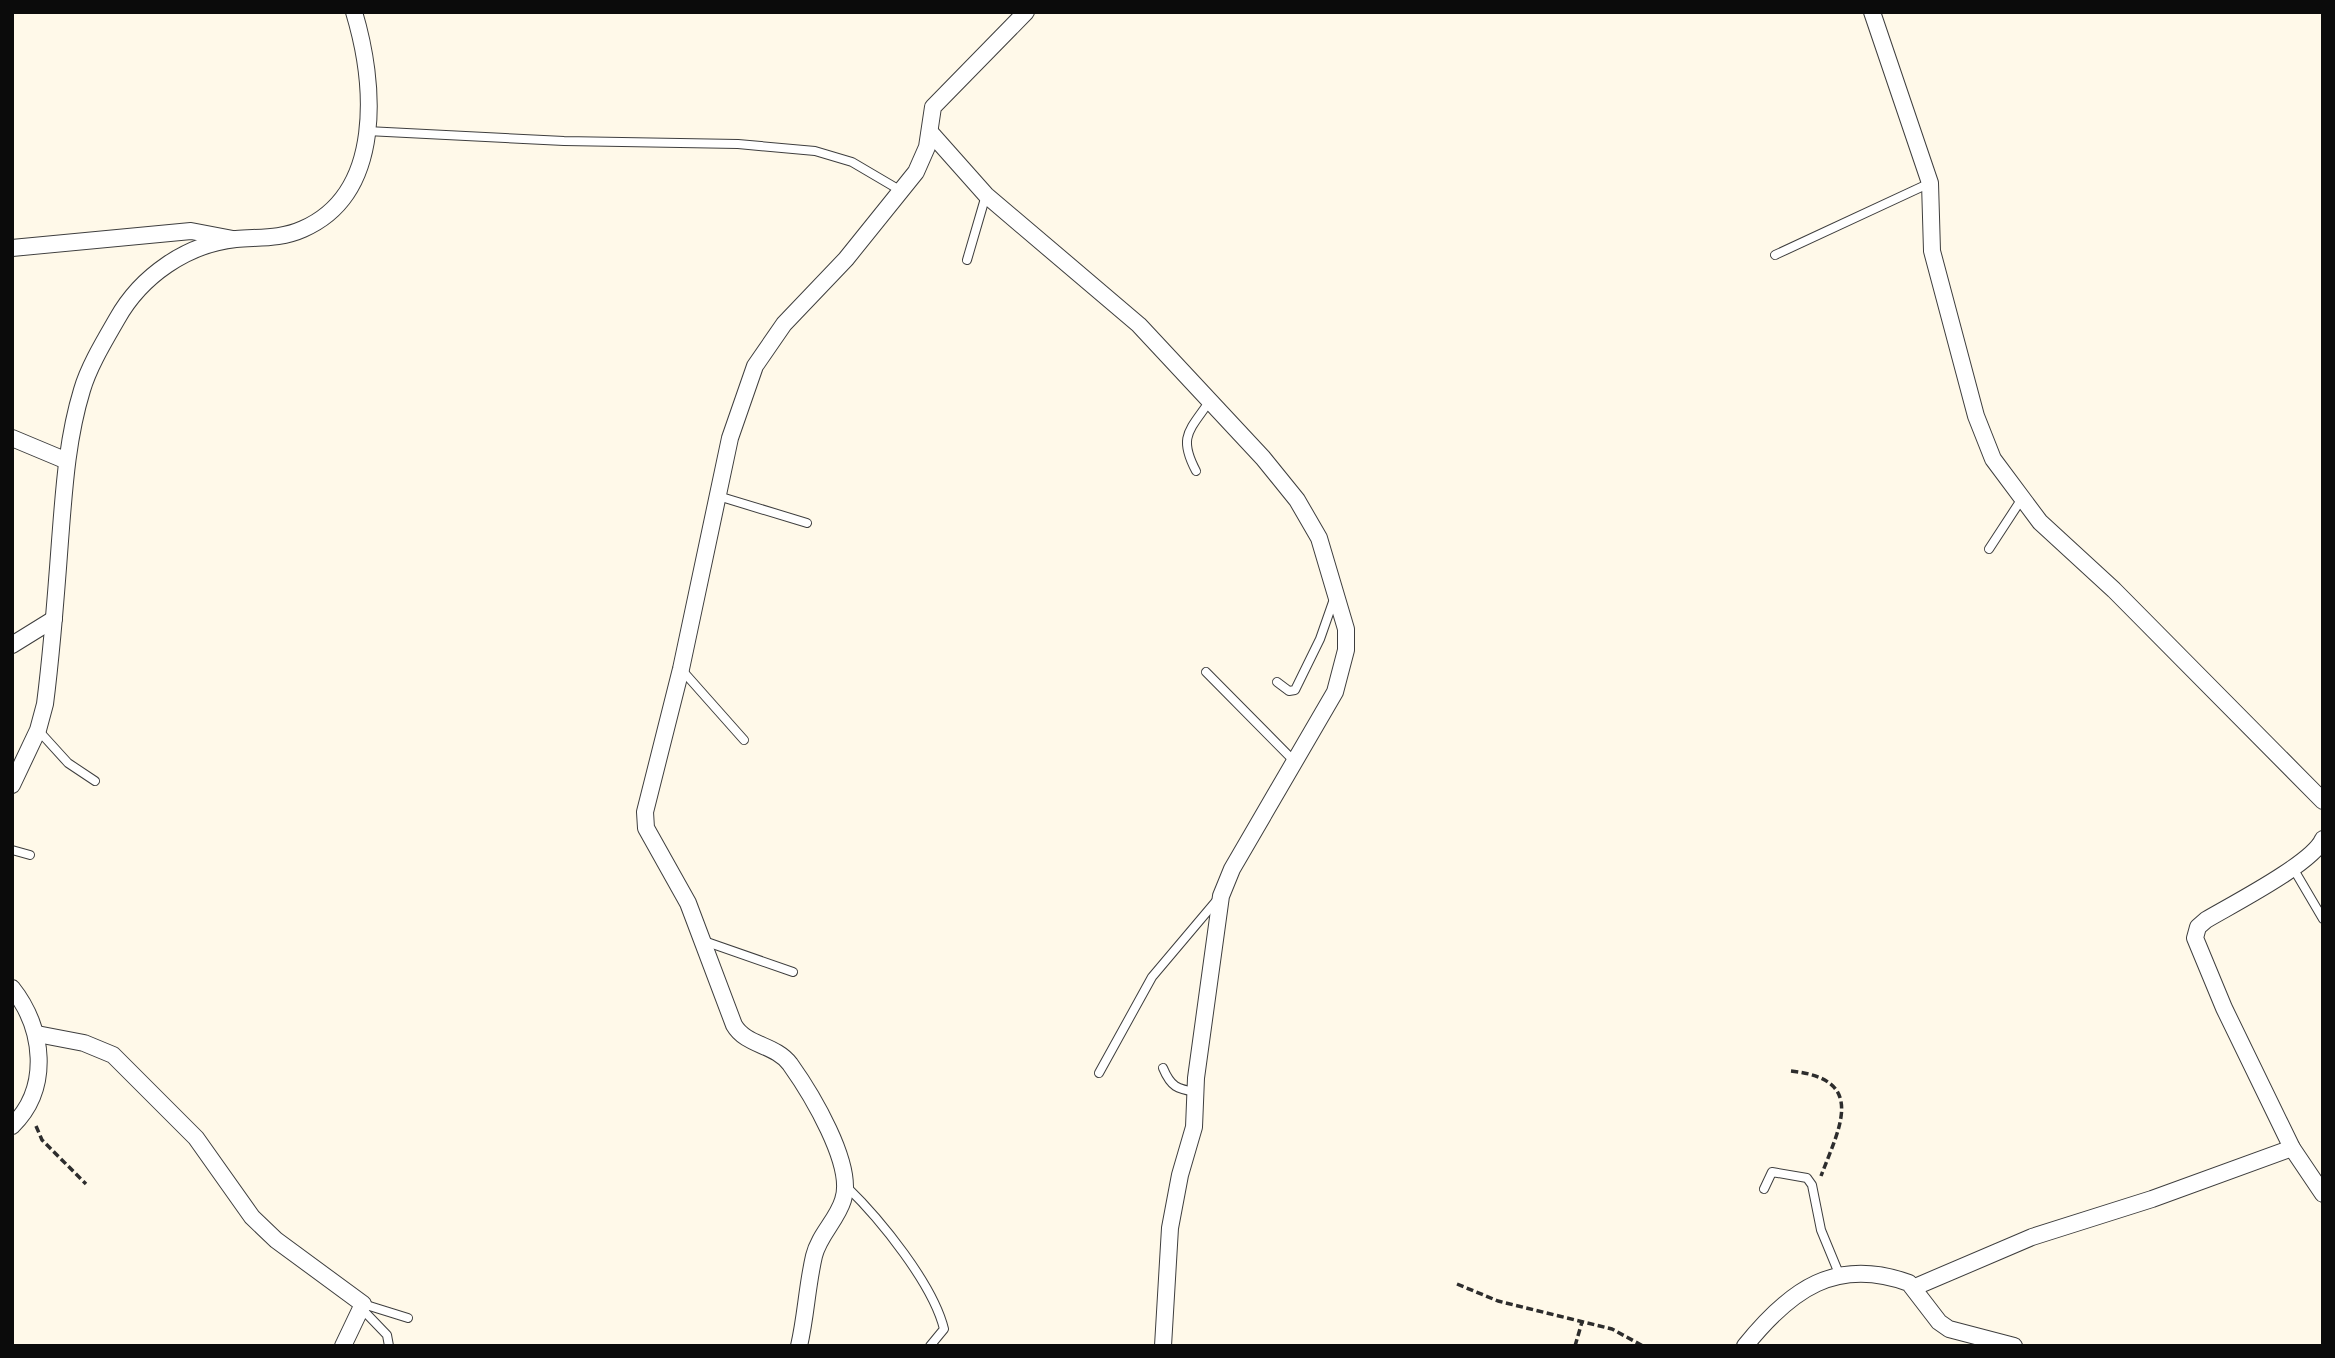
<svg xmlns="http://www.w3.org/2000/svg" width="2335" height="1358" font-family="'Zilla Slab',serif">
  <rect width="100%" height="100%" fill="#fff9e9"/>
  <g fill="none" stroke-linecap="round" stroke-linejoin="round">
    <g stroke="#3e3e3e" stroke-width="10">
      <g id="lane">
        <path d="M 367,131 L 564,141 L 738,144 L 815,151 L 852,162 L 903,192"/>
        <path d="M 1775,255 L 1930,183"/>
        <path d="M 967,260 L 986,195"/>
        <path d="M 1196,471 C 1178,437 1189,431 1209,402"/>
        <path d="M 718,496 L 807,523"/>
        <path d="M 1989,549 L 2021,500"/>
        <path d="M 681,669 L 744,740"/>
        <path d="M 1206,672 L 1296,763"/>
        <path d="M 1277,682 L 1289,691 L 1295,690 L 1320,639 L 1334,599"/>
        <path d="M 38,730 L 68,763 L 95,781"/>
        <path d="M 12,850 L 30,855"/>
        <path d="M 2293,868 L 2323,919"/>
        <path d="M 704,941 L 793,972"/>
        <path d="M 1163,1068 C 1171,1087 1177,1089 1196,1092"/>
        <path d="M 1099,1073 L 1152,977 L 1217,900"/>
        <path d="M 847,1187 C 880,1219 933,1284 944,1329 L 930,1346"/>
        <path d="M 1764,1189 L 1772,1172 L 1807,1178 L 1812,1185 L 1821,1230 L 1840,1276"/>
        <path d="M 363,1304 L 408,1318"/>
        <path d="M 362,1309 L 387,1335 L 389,1346"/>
      </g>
    </g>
    <g stroke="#3e3e3e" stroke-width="18">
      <g id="street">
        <path d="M 1872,12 L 1930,183 L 1932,251 L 1976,416 L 1993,459 L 2040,522 L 2114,590 L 2323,801"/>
        <path d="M 930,132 L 986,195 L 1139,325 L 1263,458 L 1297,500 L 1319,538 L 1346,629 L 1346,650 L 1335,692 L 1232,869 L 1221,896 L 1196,1078 L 1194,1127 L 1180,1175 L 1170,1228 L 1163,1346"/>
        <path d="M 12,248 L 191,231 L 233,239"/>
        <path d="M 12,438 L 67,461"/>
        <path d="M 12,645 L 54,619"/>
        <path d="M 12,785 L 38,730 L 45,704 C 52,650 56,596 60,541 C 64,490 67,439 82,390 C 89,366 105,340 117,319 C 141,276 187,244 236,239 C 259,237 281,239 303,229 C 385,193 375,82 354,12"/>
        <path d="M 2323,839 C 2313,863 2233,904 2206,920 L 2198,927 L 2195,938 L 2224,1008 L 2292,1148 L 2323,1194"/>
        <path d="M 12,988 C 44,1028 51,1088 12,1126"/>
        <path d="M 37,1034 L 84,1043 L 113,1055 L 196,1138 L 252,1217 L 276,1240 L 363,1304 L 343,1346"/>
        <path d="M 1915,1287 L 2032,1237 L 2152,1199 L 2292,1148"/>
        <path d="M 799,1346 C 806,1316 807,1286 814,1256 C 819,1235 837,1220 843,1200 C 855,1165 810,1092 790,1064 C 775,1044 746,1046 734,1025 L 688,903 L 646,828 L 645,812 L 681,669 L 730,438 L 755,366 L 784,324 L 846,259 L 916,172 L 927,147 L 933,107 L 1026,12"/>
        <path d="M 1745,1346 C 1790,1290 1836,1256 1909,1283 L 1939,1322 L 1949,1329 L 2014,1346"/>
      </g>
    </g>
    <g stroke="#2d2d2d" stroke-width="3.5" stroke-dasharray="7 3.5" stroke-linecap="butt">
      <path d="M 1791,1071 C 1868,1079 1839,1128 1821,1176"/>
      <path d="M 36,1126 L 42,1140 L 86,1184"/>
      <path d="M 1457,1284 L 1498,1301 L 1612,1329 L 1643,1346"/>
      <path d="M 1575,1346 L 1582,1322"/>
    </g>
    <use href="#lane" stroke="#fff" stroke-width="8"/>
    <use href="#street" stroke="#fff" stroke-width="16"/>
  </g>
  <rect width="2335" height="1358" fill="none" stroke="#0b0b0b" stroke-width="28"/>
</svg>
